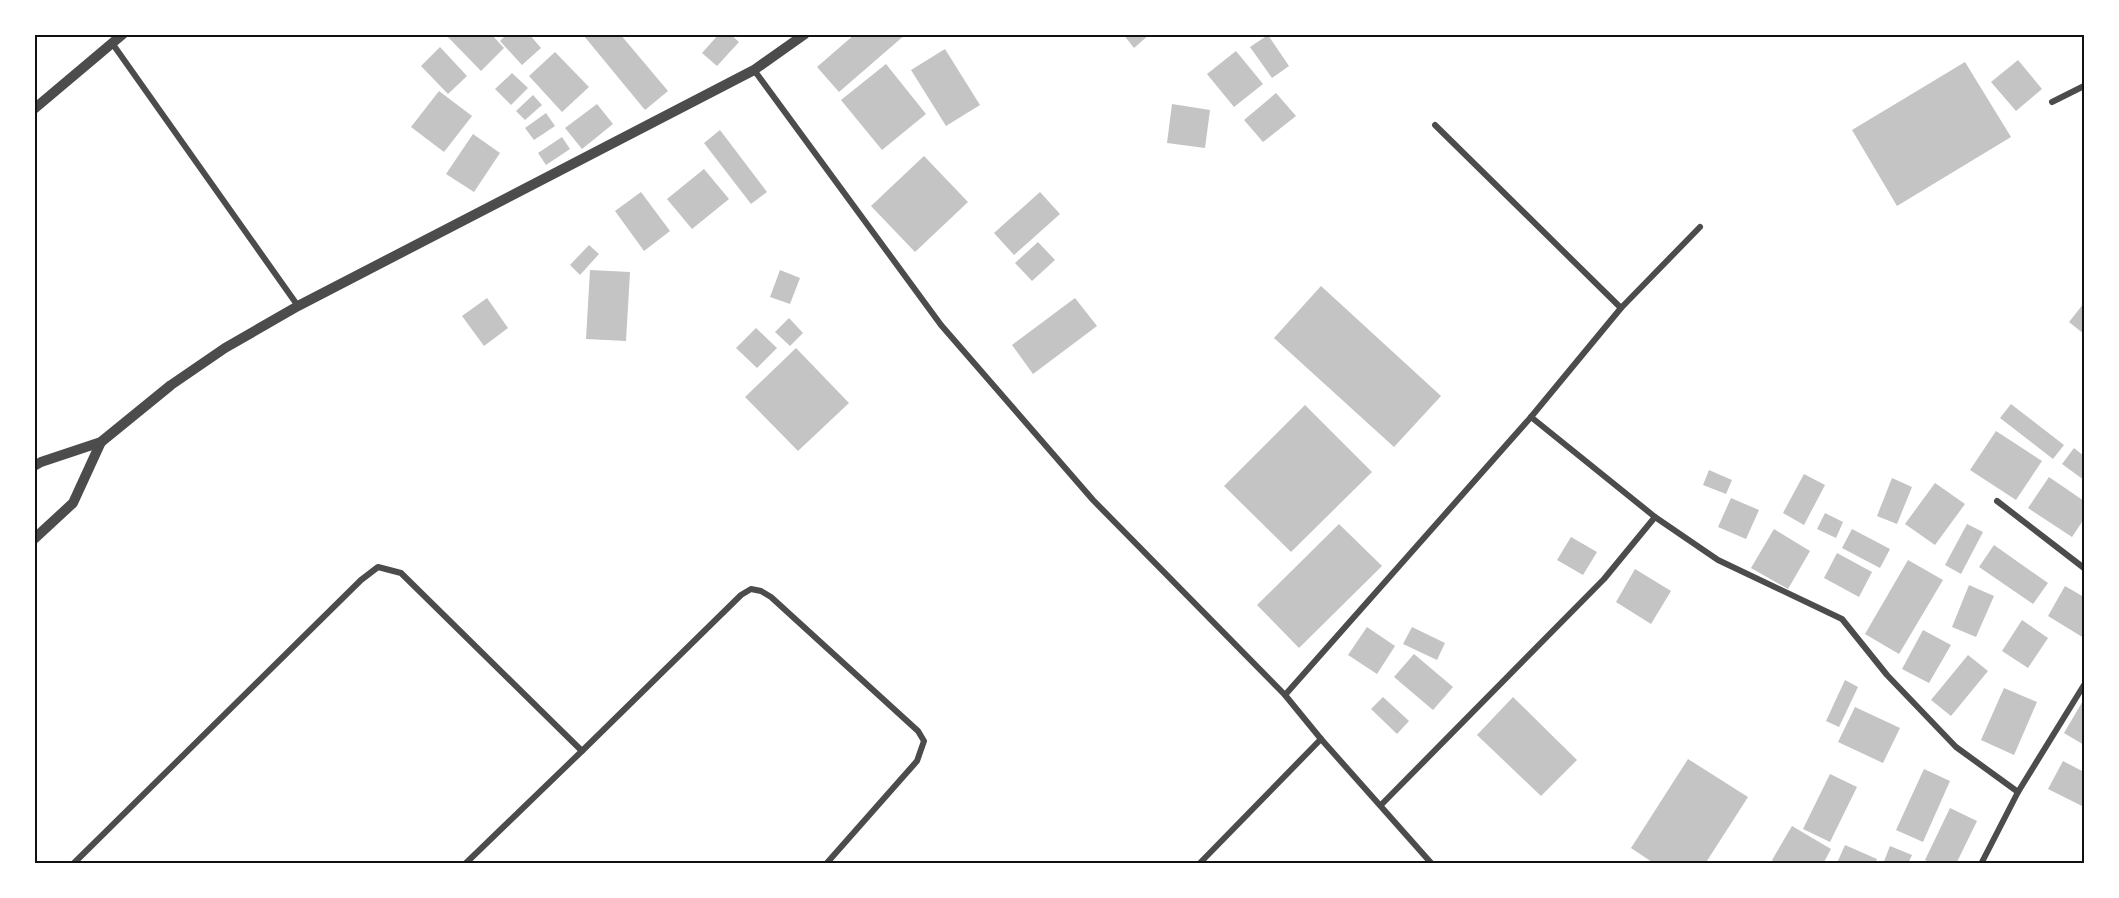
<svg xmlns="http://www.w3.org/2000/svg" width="2119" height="898" font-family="Mulish,sans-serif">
  <rect width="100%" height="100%" fill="#fff"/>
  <g fill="#c4c4c4">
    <path d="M 445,34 L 491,34 L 504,48 L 481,71 Z"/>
    <path d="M 507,34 L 529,34 L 541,48 L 522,65 L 500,41 Z"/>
    <path d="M 586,34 L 620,34 L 668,91 L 645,110 L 584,36 Z"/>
    <path d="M 719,34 L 730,34 L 739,42 L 717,66 L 702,53 Z"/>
    <path d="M 855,34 L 906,34 L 839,92 L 817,67 Z"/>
    <path d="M 1123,34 L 1150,34 L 1134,48 Z"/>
    <path d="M 1268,35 L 1289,66 L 1272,78 L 1250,47 Z"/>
    <path d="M 440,47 L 467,76 L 448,94 L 421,66 Z"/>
    <path d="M 945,49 L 980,105 L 946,126 L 911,70 Z"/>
    <path d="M 1236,51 L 1263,84 L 1234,107 L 1207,74 Z"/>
    <path d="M 555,52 L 589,87 L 562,112 L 529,76 Z"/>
    <path d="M 2018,60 L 2042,89 L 2016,111 L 1991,82 Z"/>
    <path d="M 1965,62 L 2011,137 L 1897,206 L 1852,130 Z"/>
    <path d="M 886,64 L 926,114 L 882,150 L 841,100 Z"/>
    <path d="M 512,73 L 528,88 L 511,105 L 495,89 Z"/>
    <path d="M 439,91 L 472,116 L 444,152 L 411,127 Z"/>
    <path d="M 1276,93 L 1296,116 L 1263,142 L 1244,120 Z"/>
    <path d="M 533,95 L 542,105 L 525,120 L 516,111 Z"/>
    <path d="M 597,104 L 613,124 L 582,149 L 565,128 Z"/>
    <path d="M 1172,104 L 1210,110 L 1205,148 L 1167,143 Z"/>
    <path d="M 546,113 L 555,126 L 534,140 L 525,128 Z"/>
    <path d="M 720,130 L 767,192 L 751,204 L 704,143 Z"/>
    <path d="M 473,134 L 500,153 L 474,192 L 446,174 Z"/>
    <path d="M 562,137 L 570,149 L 546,165 L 538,153 Z"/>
    <path d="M 924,156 L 968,202 L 915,252 L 871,206 Z"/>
    <path d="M 704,169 L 729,199 L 692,229 L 667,199 Z"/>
    <path d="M 641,192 L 670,231 L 644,251 L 615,211 Z"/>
    <path d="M 1040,192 L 1060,214 L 1014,255 L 994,233 Z"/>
    <path d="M 1038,242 L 1055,260 L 1032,281 L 1015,263 Z"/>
    <path d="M 589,245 L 599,254 L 580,275 L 570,265 Z"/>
    <path d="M 590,270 L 630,272 L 626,341 L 586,339 Z"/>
    <path d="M 780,270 L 800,278 L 790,304 L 770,297 Z"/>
    <path d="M 1321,286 L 1441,396 L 1394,447 L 1274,338 Z"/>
    <path d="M 487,298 L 508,328 L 484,346 L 462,316 Z"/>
    <path d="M 1075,298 L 1097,326 L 1033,374 L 1012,345 Z"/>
    <path d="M 2084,303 L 2084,334 L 2069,322 Z"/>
    <path d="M 789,318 L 803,333 L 790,346 L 775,332 Z"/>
    <path d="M 756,328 L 777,348 L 757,368 L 736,348 Z"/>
    <path d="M 796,348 L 849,403 L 798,451 L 745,397 Z"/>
    <path d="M 2011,404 L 2064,445 L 2053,459 L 2000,418 Z"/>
    <path d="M 1305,405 L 1372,472 L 1291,552 L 1224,486 Z"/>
    <path d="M 1996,431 L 2042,461 L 2016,500 L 1970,470 Z"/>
    <path d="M 2074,448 L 2084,456 L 2084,480 L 2062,464 Z"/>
    <path d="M 1709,470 L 1732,480 L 1726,494 L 1703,485 Z"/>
    <path d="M 1804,474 L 1825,485 L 1804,525 L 1783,513 Z"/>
    <path d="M 2049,477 L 2084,501 L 2084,519 L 2072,537 L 2028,508 Z"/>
    <path d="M 1892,478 L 1912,487 L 1897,524 L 1877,516 Z"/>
    <path d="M 1935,483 L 1965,504 L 1935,545 L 1905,524 Z"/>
    <path d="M 1731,498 L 1759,510 L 1746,539 L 1718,527 Z"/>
    <path d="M 1825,513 L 1843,522 L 1836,538 L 1817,529 Z"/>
    <path d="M 1339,524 L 1382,566 L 1299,648 L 1257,605 Z"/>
    <path d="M 1967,524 L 1983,532 L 1961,574 L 1945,565 Z"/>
    <path d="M 1774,529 L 1810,551 L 1788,589 L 1751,568 Z"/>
    <path d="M 1852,529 L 1890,549 L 1880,568 L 1842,548 Z"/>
    <path d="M 1571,537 L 1597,552 L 1583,575 L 1557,560 Z"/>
    <path d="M 1994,545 L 2048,583 L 2033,604 L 1979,567 Z"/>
    <path d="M 1837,553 L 1872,572 L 1859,597 L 1824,578 Z"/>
    <path d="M 1908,560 L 1943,580 L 1899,654 L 1865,634 Z"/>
    <path d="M 1635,569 L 1671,591 L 1651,624 L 1616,602 Z"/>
    <path d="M 1969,585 L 1994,596 L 1976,637 L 1952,627 Z"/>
    <path d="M 2065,586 L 2084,597 L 2084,638 L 2048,616 Z"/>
    <path d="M 2022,620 L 2048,638 L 2028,668 L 2002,651 Z"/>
    <path d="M 1367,627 L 1395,646 L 1377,674 L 1348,655 Z"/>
    <path d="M 1412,627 L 1445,643 L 1437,660 L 1403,644 Z"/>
    <path d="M 1923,630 L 1951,645 L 1929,683 L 1902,669 Z"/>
    <path d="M 1414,654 L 1453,687 L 1433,710 L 1394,677 Z"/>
    <path d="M 1968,655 L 1988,671 L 1951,716 L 1931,700 Z"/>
    <path d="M 1845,680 L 1858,687 L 1839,727 L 1826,721 Z"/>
    <path d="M 2004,688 L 2037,702 L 2014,755 L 1981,740 Z"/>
    <path d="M 1383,697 L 1409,721 L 1397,734 L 1371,709 Z"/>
    <path d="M 1513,697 L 1577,760 L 1541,796 L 1477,735 Z"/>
    <path d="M 2084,699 L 2084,745 L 2064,733 Z"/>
    <path d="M 1855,707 L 1900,728 L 1883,763 L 1838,742 Z"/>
    <path d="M 1688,759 L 1748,797 L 1705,864 L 1655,864 L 1631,848 Z"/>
    <path d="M 2063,761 L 2084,772 L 2084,807 L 2048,789 Z"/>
    <path d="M 1924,769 L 1950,781 L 1923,842 L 1896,830 Z"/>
    <path d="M 1830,774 L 1857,787 L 1830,842 L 1803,829 Z"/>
    <path d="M 1950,808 L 1977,821 L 1956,864 L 1932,864 L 1925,860 Z"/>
    <path d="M 1792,826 L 1831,849 L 1823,864 L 1777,864 L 1772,860 Z"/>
    <path d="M 1845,845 L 1877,859 L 1875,864 L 1837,863 Z"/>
    <path d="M 1890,846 L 1912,855 L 1908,864 L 1883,864 Z"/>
  </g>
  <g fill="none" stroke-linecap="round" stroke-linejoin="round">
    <g stroke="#4c4c4c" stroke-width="6">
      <path d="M 112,43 L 298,306"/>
      <path d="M 754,70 L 941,325 L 1093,500 L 1285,695 L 1321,739 L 1432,864"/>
      <path d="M 2052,102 L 2084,86"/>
      <path d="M 1435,125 L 1621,308"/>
      <path d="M 1531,417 L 1655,517 L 1718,560 L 1842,619 L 1887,675 L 1956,747 L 2018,792"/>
      <path d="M 1997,501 L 2084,568"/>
      <path d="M 1285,695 L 1531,417 L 1621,308 L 1700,227"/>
      <path d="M 1381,805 L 1604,579 L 1655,517"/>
      <path d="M 73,864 L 361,580 L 378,567 L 401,573 L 582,751"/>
      <path d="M 465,864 L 582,751 L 741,595 L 751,589 L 761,591 L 771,597 L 918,731 L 924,741 L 917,761 L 826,864"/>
      <path d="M 1199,864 L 1321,739"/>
      <path d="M 1981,864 L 2018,792 L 2084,685"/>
    </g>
    <g stroke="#4c4c4c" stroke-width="10">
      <path d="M 34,109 L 123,34"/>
      <path d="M 34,466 L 41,462 L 101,442 L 171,385 L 225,348 L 298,306 L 754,70 L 805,34"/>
      <path d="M 34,539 L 73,503 L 101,442"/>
    </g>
  </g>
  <rect width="2119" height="898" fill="none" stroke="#ffffff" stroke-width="72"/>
  <rect x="36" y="36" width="2047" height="826" fill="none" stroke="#111" stroke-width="2"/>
</svg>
